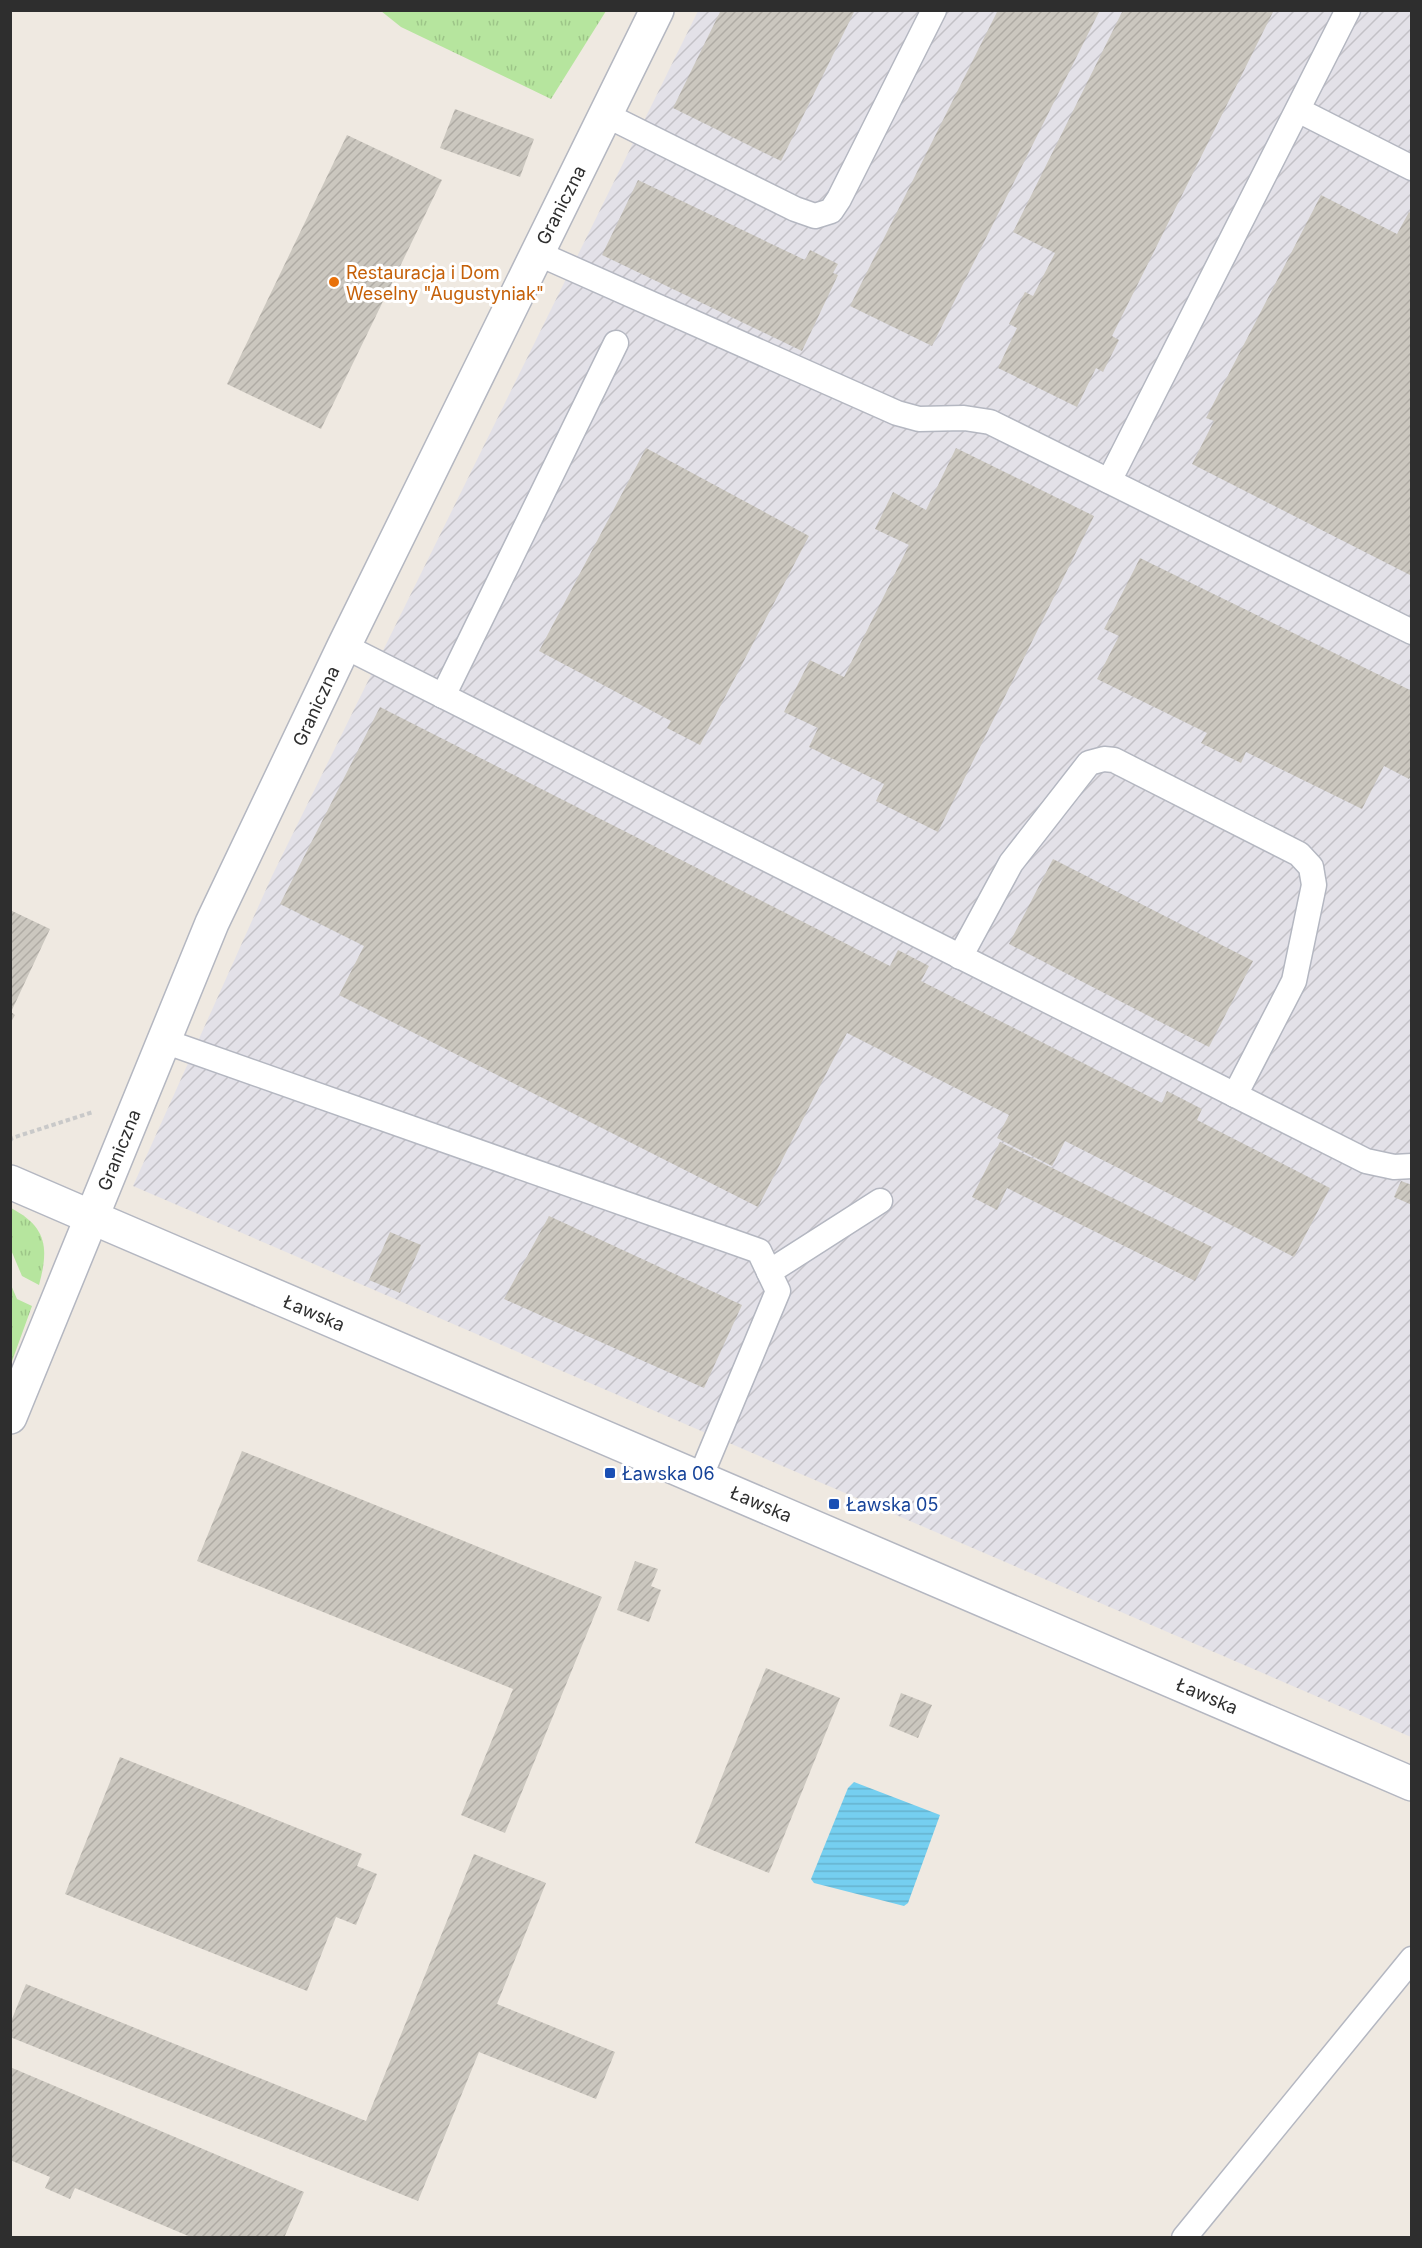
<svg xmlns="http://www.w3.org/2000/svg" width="1422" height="2248" font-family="Inter,sans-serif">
  <defs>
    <pattern id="industrial-furrows" width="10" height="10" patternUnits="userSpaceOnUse" patternTransform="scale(1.5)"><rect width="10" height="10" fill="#e3e1e8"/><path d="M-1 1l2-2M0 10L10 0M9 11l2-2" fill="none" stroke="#c3c1c7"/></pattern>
    <pattern id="grass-tufts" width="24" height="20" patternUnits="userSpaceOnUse" patternTransform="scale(1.5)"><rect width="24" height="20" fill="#b6e59e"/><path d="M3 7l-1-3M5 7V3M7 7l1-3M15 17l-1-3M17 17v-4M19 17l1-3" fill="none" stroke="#9dc588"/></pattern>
    <pattern id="water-rules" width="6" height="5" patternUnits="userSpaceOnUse" patternTransform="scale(1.5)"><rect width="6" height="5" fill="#75cff0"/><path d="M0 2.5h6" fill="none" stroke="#66b2ce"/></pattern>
    <pattern id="building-hatch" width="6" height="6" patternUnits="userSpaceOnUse" patternTransform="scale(1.5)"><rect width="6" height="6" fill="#cbc7bf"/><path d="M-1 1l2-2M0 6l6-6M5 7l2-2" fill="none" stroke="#afaba4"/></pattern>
  </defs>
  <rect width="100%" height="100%" fill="#efe9e1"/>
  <path fill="url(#industrial-furrows)" d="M 698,11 L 1411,11 L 1411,1737 L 133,1186 L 272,876 Z"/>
  <g fill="url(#grass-tufts)">
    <path d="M 381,11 L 606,11 L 551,99 L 401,27 Z"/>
    <path d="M 11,1208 C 47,1227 49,1248 39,1285 L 22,1276 L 11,1250 Z"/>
    <path d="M 11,1285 L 17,1299 L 32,1306 L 11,1364 Z"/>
  </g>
  <path fill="url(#water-rules)" d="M 854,1782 L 940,1815 L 908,1903 L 904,1906 L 814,1883 L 811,1879 L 848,1788 Z"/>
  <g fill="url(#building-hatch)">
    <path d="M 721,10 L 855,10 L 781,161 L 673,108 Z"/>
    <path d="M 998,10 L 1100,10 L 932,346 L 850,306 Z"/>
    <path d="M 1123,10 L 1274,10 L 1112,336 L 1119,340 L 1103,372 L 1096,368 L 1077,407 L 998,368 L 1017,328 L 1009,324 L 1025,292 L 1033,296 L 1055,253 L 1013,232 Z"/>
    <path d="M 455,109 L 534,139 L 520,177 L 440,148 Z"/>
    <path d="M 347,135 L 442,180 L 321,429 L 227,384 Z"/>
    <path d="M 638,180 L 805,260 L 810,250 L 838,264 L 833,273 L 838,275 L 802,351 L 602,255 Z"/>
    <path d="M 1321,195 L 1397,234 L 1409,212 L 1412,214 L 1412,576 L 1192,464 L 1214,421 L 1206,418 Z"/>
    <path d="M 646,448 L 809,536 L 700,745 L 667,728 L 671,721 L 539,651 Z"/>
    <path d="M 956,448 L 1094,516 L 938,832 L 876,801 L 884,784 L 809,747 L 818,728 L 784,712 L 810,660 L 844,677 L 909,545 L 875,529 L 893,492 L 926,510 Z"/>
    <path d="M 1140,558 L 1412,691 L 1412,774 L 1409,779 L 1384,766 L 1362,809 L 1246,752 L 1241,763 L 1201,743 L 1207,733 L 1097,679 L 1119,636 L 1104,629 Z"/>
    <path d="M 380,707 L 890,966 L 898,950 L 929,966 L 921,981 L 1162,1103 L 1167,1091 L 1202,1109 L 1197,1120 L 1330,1188 L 1294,1257 L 1065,1141 L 1052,1166 L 997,1138 L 1009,1115 L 847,1033 L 758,1207 L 339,995 L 364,946 L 280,904 Z"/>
    <path d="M 1053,859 L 1253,961 L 1209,1047 L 1009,944 Z"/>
    <path d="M 10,910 L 50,929 L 11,1012 L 15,1015 L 10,1024 Z"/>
    <path d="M 1000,1142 L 1212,1247 L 1195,1281 L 1007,1188 L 997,1210 L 972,1197 Z"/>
    <path d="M 1401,1181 L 1412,1185 L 1412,1205 L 1394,1197 Z"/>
    <path d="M 549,1216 L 742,1305 L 704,1388 L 504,1299 Z"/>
    <path d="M 390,1232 L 421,1245 L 400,1293 L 369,1280 Z"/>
    <path d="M 242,1451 L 602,1597 L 505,1833 L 461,1815 L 513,1689 L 197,1561 Z"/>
    <path d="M 635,1561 L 658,1569 L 651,1586 L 661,1590 L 649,1622 L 617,1610 Z"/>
    <path d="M 766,1668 L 840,1698 L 769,1873 L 695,1843 Z"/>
    <path d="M 901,1693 L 932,1705 L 918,1738 L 889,1726 Z"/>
    <path d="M 120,1757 L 362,1854 L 357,1866 L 377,1874 L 356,1925 L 336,1917 L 307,1991 L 65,1894 Z"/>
    <path d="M 474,1854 L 546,1883 L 497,2004 L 615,2052 L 596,2099 L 479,2052 L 418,2201 L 10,2037 L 10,2024 L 26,1984 L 366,2121 Z"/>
    <path d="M 10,2067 L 304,2192 L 284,2238 L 193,2238 L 75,2188 L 70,2199 L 45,2188 L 50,2177 L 10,2160 Z"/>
  </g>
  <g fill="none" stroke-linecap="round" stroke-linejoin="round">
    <g stroke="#b4b7c1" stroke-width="27">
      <g id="service">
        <path d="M 1298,110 L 1412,168"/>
        <path d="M 606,115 L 795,209 L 815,216 L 831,211 L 839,199 L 934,10"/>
        <path d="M 537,253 L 897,413 L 919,419 L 964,418 L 990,422 L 1412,632"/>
        <path d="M 1109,481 L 1348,10"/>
        <path d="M 344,646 L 1366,1161 L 1394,1167 L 1412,1166"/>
        <path d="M 443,696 L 616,343"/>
        <path d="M 960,957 L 1011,863 L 1089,763 L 1104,759 L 1114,760 L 1299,854 L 1311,867 L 1314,885 L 1294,981 L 1235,1095"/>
        <path d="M 164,1041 L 759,1251 L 778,1291 L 700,1478"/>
        <path d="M 769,1272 L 880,1201"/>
        <path d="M 1184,2238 L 1412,1959"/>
      </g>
    </g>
    <g stroke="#b4b7c1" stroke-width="36">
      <path id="minor" d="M 10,1182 L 91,1217"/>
    </g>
    <g stroke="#b4b7c1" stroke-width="36">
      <g id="tertiary">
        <path d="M 91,1217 L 1412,1784"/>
        <path d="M 10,1417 L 212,923 L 344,646 L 657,10"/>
      </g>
    </g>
    <path stroke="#c9c9c9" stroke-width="4" stroke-dasharray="4.5 3" stroke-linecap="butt" d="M 10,1141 L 12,1138 L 93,1112"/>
    <use href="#service" stroke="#fff" stroke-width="24"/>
    <use href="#minor" stroke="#fff" stroke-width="33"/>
    <use href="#tertiary" stroke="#fff" stroke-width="33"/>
  </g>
  <circle fill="#e8710a" stroke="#fff" stroke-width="2" cx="334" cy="282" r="6"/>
  <g fill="#1a4fb4" stroke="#fff" stroke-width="2">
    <rect x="604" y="1467" width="12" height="12" rx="3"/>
    <rect x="828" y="1498" width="12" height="12" rx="3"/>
  </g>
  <g text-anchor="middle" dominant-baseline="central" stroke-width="6" stroke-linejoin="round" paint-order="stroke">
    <g font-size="18" fill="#2e2e2e" stroke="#fff">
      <text transform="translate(561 205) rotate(-63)">Graniczna</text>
      <text transform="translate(316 706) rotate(-65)">Graniczna</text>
      <text transform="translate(119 1150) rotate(-68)">Graniczna</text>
      <text transform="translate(314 1313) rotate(23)">Ławska</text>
      <text transform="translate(761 1504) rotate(23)">Ławska</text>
      <text transform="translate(1207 1696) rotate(23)">Ławska</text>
    </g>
    <g font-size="18" fill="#c56008" stroke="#fff" text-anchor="start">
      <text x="346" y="272">Restauracja i Dom<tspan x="346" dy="21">Weselny "Augustyniak"</tspan></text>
    </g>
    <g font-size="18" fill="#164399" stroke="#fff" text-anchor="start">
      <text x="622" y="1473">Ławska 06</text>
      <text x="846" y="1504">Ławska 05</text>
    </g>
  </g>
  <rect width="1422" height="2248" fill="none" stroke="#2e2e2e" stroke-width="24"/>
</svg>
